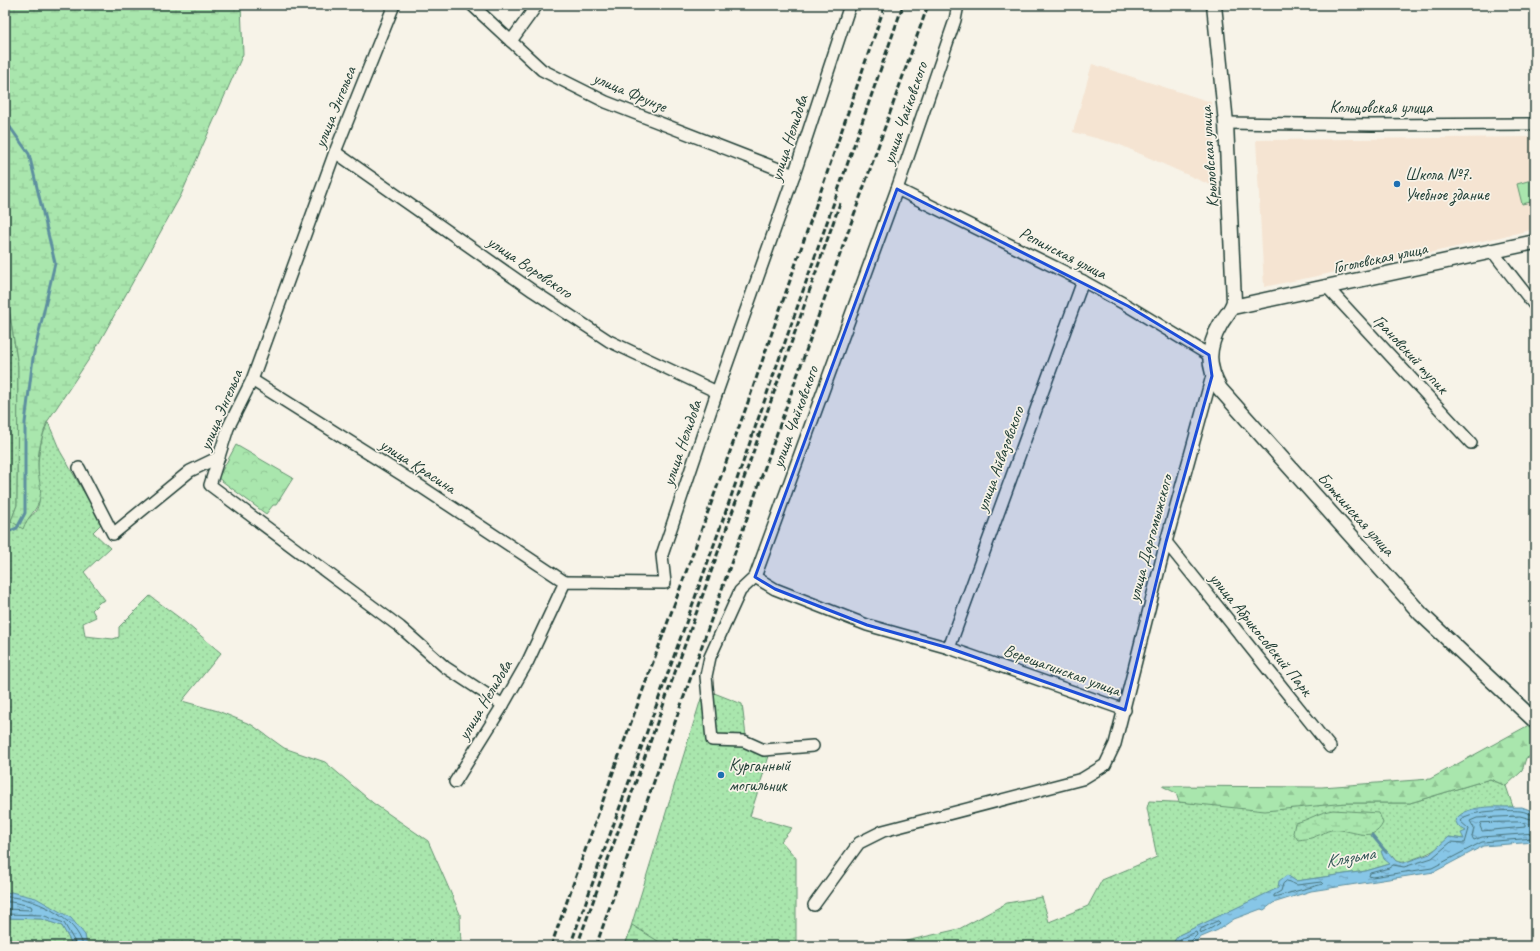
<svg xmlns="http://www.w3.org/2000/svg" width="1540" height="951" font-family="Caveat,sans-serif">
  <defs>
    <pattern id="grass-dots" width="8" height="8" patternUnits="userSpaceOnUse"><rect width="8" height="8" fill="#a9e6ad"/><path d="M2 2h.1M6 6h.1" fill="none" stroke="#91c695" stroke-width="1.8" stroke-linecap="round"/></pattern>
    <pattern id="forest-firs" width="22" height="20" patternUnits="userSpaceOnUse"><rect width="22" height="20" fill="#a9e6ad"/><path d="M5 1l3.5 6h-7zM16 11l3.5 6h-7z" fill="#91c695"/></pattern>
    <pattern id="wetland-marsh" width="20" height="14" patternUnits="userSpaceOnUse"><rect width="20" height="14" fill="#a9e6ad"/><path d="M1 5h8M5 5V1M11 12h8M15 12V8" fill="none" stroke="#91c695"/></pattern>
    <pattern id="park-crowns" width="20" height="18" patternUnits="userSpaceOnUse"><rect width="20" height="18" fill="#a9e6ad"/><path d="M2 6a3 3 0 1 1 6 0M12 15a3 3 0 1 1 6 0" fill="none" stroke="#91c695"/></pattern>
    <pattern id="water-ripples" width="26" height="14" patternUnits="userSpaceOnUse"><rect width="26" height="14" fill="#87c6e7"/><path d="M2 4q2-2 4 0t4 0M15 11q2-2 4 0t4 0" fill="none" stroke="#6ea2bc"/></pattern>
  </defs>
  <rect width="100%" height="100%" fill="#f7f3e8"/>
  <filter id="ink" filterUnits="userSpaceOnUse"><feTurbulence type="fractalNoise" baseFrequency=".025" numOctaves="2"/><feDisplacementMap in="SourceGraphic" scale="8" xChannelSelector="R" yChannelSelector="G"/><feConvolveMatrix kernelMatrix="1 2 1 2 8 2 1 2 1" color-interpolation-filters="sRGB"/></filter>
  <g filter="url(#ink)">
    <g fill="#f5e4d2">
      <path d="M 1092,64 L 1211,102 L 1217,188 L 1118,144 L 1073,132 Z"/>
      <path d="M 1535,137 L 1535,229 L 1447,249 L 1264,287 L 1256,140 Z"/>
    </g>
    <g fill="url(#grass-dots)" stroke="#649270">
      <path d="M 5,283 L 18,366 L 17,505 L 11,521 C 15,520 22,521 26,519 C 47,510 37,484 38,468 C 38,453 42,435 48,422 L 60,451 L 102,523 L 93,532 L 110,548 L 84,572 L 105,600 L 100,602 L 92,610 L 96,617 L 83,623 L 85,636 L 113,639 L 119,637 L 119,627 L 150,596 L 181,619 L 221,653 L 182,701 L 218,711 L 252,725 L 284,748 L 325,762 L 373,803 L 428,841 L 460,914 L 461,946 L 87,946 L 85,935 L 11,892 L 5,894 Z"/>
      <path d="M 704,689 L 742,704 L 747,744 L 769,756 L 750,816 L 792,828 L 781,841 L 796,858 L 796,946 L 625,946 Z"/>
      <path d="M 1490,779 L 1506,786 L 1513,807 L 1476,809 L 1464,839 L 1449,837 C 1438,849 1431,853 1416,858 C 1405,862 1399,866 1392,855 L 1390,864 L 1366,871 L 1296,881 L 1179,935 L 1170,946 L 884,946 L 959,929 L 1007,903 L 1042,897 L 1049,922 L 1088,906 L 1102,880 L 1157,857 L 1147,808 L 1149,801 L 1197,803 L 1410,803 Z"/>
      <path d="M 5,918 L 41,919 L 62,926 L 73,946 L 5,946 Z"/>
    </g>
    <path fill="url(#forest-firs)" stroke="#649270" d="M 1527,726 L 1535,732 L 1535,755 L 1526,758 L 1522,771 L 1506,786 L 1490,779 L 1410,803 L 1346,803 L 1265,811 L 1179,802 L 1176,793 L 1162,786 L 1322,787 L 1430,779 Z"/>
    <g fill="url(#wetland-marsh)" stroke="#649270">
      <path d="M 5,5 L 241,5 L 243,54 L 181,195 L 95,350 L 47,422 C 42,436 37,454 38,468 C 38,477 42,488 40,497 C 38,511 27,516 23,529 L 11,521 L 17,505 L 18,366 L 5,283 Z"/>
      <path d="M 1333,810 L 1379,813 L 1383,823 C 1372,846 1350,827 1331,830 C 1326,831 1321,835 1316,836 C 1311,839 1304,839 1298,840 L 1293,833 L 1295,823 C 1309,820 1319,812 1333,810 Z"/>
      <path d="M 632,925 L 666,946 L 625,946 Z"/>
    </g>
    <path fill="url(#park-crowns)" stroke="#649270" d="M 236,445 L 293,478 L 276,505 L 273,505 L 266,514 L 218,478 Z"/>
    <path fill="#a9e6ad" stroke="#649270" d="M 1535,179 L 1535,201 L 1522,204 L 1517,184 Z"/>
    <g fill="url(#water-ripples)" stroke="#5d8f9f">
      <path d="M 1522,807 L 1535,812 L 1535,842 L 1483,846 L 1434,872 L 1311,891 L 1273,903 L 1264,910 L 1261,909 L 1234,919 L 1218,930 L 1199,938 L 1193,946 L 1170,946 L 1179,935 L 1278,888 L 1279,881 L 1287,875 L 1296,881 L 1366,871 L 1390,864 L 1384,859 L 1381,851 L 1386,850 L 1396,861 L 1403,863 L 1430,854 L 1449,837 L 1464,839 L 1461,833 L 1466,831 L 1458,826 L 1455,820 C 1469,802 1502,808 1522,807 Z"/>
      <path d="M 11,892 L 36,898 L 71,918 L 85,935 L 87,946 L 73,946 L 62,926 L 41,919 L 5,918 L 5,894 Z"/>
    </g>
    <g fill="none" stroke-linecap="round" stroke-linejoin="round">
      <g stroke="#49747c" stroke-width="1">
        <path d="M 1535,815 C 1530,815 1525,811 1520,811 C 1508,810 1467,810 1460,821 L 1469,829 L 1465,843 L 1451,842 L 1432,858 L 1404,867 L 1393,865 L 1389,868 L 1370,873 L 1369,876 L 1372,877 L 1432,868 L 1482,842 L 1535,838"/>
        <path d="M 1535,820 L 1520,816 L 1477,818 L 1470,821 L 1474,828 L 1472,837 L 1474,840 L 1482,837 L 1535,833"/>
        <path d="M 1520,822 L 1525,824 L 1525,827 L 1482,831 L 1480,826 L 1481,823 Z"/>
        <path d="M 1287,881 L 1297,885 L 1321,882 L 1323,884 L 1274,897 L 1274,895 L 1281,891 L 1283,884 Z"/>
        <path d="M 5,897 C 31,895 78,918 83,946"/>
        <path d="M 5,902 L 11,902 L 31,906 L 32,908 L 31,910 L 5,909"/>
        <path d="M 5,914 L 42,915 L 64,923 L 77,946"/>
        <path d="M 1218,921 L 1220,923 L 1203,933 L 1200,932 L 1201,929 Z"/>
        <path d="M 1176,946 L 1182,938 L 1196,932 L 1197,935 L 1190,942 L 1190,946"/>
      </g>
      <g stroke="#5d8f9f" stroke-width="3">
        <path d="M 5,120 L 29,154 L 55,263 L 33,358 L 25,423 L 25,513 L 17,528 L 5,533"/>
        <path d="M 1372,835 L 1386,852"/>
      </g>
      <g stroke="#1f3d34" stroke-width="14">
        <g id="minor">
          <path d="M 394,5 L 335,152 L 252,380 L 228,428 L 210,485 L 400,627 L 445,667 L 503,705"/>
          <path d="M 472,5 L 542,70 L 606,102 L 794,175"/>
          <path d="M 511,41 L 537,5"/>
          <path d="M 1226,123 L 1372,125 L 1535,124"/>
          <path d="M 335,152 L 533,291 L 609,341 L 717,392"/>
          <path d="M 897,189 L 1083,281 L 1128,306 L 1209,355"/>
          <path d="M 1493,252 L 1535,306"/>
          <path d="M 1327,287 L 1471,443"/>
          <path d="M 252,380 L 420,486 L 565,582"/>
          <path d="M 79,468 L 113,534 L 190,471 L 219,457"/>
          <path d="M 1166,542 L 1330,747"/>
          <path d="M 755,577 L 775,589 L 867,625 L 949,648 L 1125,710"/>
          <path d="M 949,648 L 1083,281"/>
          <path d="M 813,746 L 764,750 L 744,741 L 712,740 L 706,676 L 710,657 L 740,591 L 755,577 L 897,189 L 955,20 L 958,5"/>
          <path d="M 455,782 L 503,705 L 528,661 L 565,582 L 665,583 L 662,555 L 717,392 L 794,175 L 850,5"/>
          <path d="M 814,905 L 859,843 L 883,831 L 1082,779 L 1105,765 L 1115,744 L 1166,542 L 1212,376"/>
        </g>
      </g>
      <g stroke="#1f3d34" stroke-width="17">
        <g id="tertiary">
          <path d="M 1214,5 L 1226,123 L 1234,301 C 1232,310 1225,316 1220,325 C 1207,348 1207,366 1220,389 L 1421,614 L 1535,721"/>
          <path d="M 1233,307 L 1535,242"/>
        </g>
      </g>
      <use href="#minor" stroke="#f7f3e8" stroke-width="11"/>
      <use href="#tertiary" stroke="#f7f3e8" stroke-width="14"/>
      <g stroke="#1f3d34" stroke-width="3" stroke-dasharray="6 3" stroke-linecap="butt">
        <path d="M 551,946 L 621,750 L 747,405 L 885,5"/>
        <path d="M 570,946 L 720,528 L 903,5"/>
        <path d="M 577,946 L 726,530 L 840,203"/>
        <path d="M 596,946 L 928,5"/>
      </g>
    </g>
  </g>
  <path fill="#1d4ed8" fill-opacity="0.2" stroke="#1d4ed8" stroke-width="3" stroke-linejoin="round" d="M 897,189 L 1128,306 L 1209,355 L 1212,376 L 1166,542 L 1125,710 L 949,648 L 867,625 L 775,589 L 755,577 Z"/>
  <g fill="#1f6fb2" stroke="#f7f3e8" stroke-width="1.5">
    <circle cx="1397" cy="184" r="4"/>
    <circle cx="721" cy="775" r="4"/>
  </g>
  <g text-anchor="middle" dominant-baseline="central" stroke-width="3.5" stroke-linejoin="round" paint-order="stroke">
    <g font-size="17" fill="#1f3d34" stroke="#f7f3e8">
      <text transform="translate(630 92) rotate(23)">улица Фрунзе</text>
      <text transform="translate(335 107) rotate(-68)">улица Энгельса</text>
      <text x="1381" y="107">Кольцовская улица</text>
      <text transform="translate(905 113) rotate(-71)">улица Чайковского</text>
      <text transform="translate(789 138) rotate(-72)">улица Нелидова</text>
      <text transform="translate(1209 157) rotate(-94)">Крыловская улица</text>
      <text transform="translate(1063 253) rotate(27)">Репинская улица</text>
      <text transform="translate(1380 258) rotate(-12)">Гоголевская улица</text>
      <text transform="translate(530 267) rotate(34)">улица Воровского</text>
      <text transform="translate(1411 354) rotate(47)">Грановский тупик</text>
      <text transform="translate(221 410) rotate(-67)">улица Энгельса</text>
      <text transform="translate(795 417) rotate(-70)">улица Чайковского</text>
      <text transform="translate(682 443) rotate(-71)">улица Нелидова</text>
      <text transform="translate(1000 459) rotate(-70)">улица Айвазовского</text>
      <text transform="translate(418 466) rotate(33)">улица Красина</text>
      <text transform="translate(1356 514) rotate(48)">Боткинская улица</text>
      <text transform="translate(1150 538) rotate(-75)">улица Даргомыжского</text>
      <text transform="translate(1261 634) rotate(51)">улица Абрикосовский Парк</text>
      <text transform="translate(1062 670) rotate(20)">Верещагинская улица</text>
      <text transform="translate(485 700) rotate(-59)">улица Нелидова</text>
    </g>
    <g font-size="17" fill="#1f3d34" stroke="#f7f3e8" text-anchor="start">
      <text x="1405" y="174">Школа №7.<tspan x="1405" dy="20">Учебное здание</tspan></text>
      <text x="729" y="765">Курганный<tspan x="729" dy="20">могильник</tspan></text>
    </g>
    <g font-size="18" font-style="italic" fill="#345858" stroke="#f7f3e8">
      <text transform="translate(1350 857) rotate(-10)">Клязьма</text>
    </g>
  </g>
  <rect width="1540" height="951" fill="none" stroke="#f7f3e8" stroke-width="20"/>
  <rect x="10" y="10" width="1520" height="931" fill="none" stroke="#1f3d34" stroke-width="1.5" filter="url(#ink)"/>
</svg>
